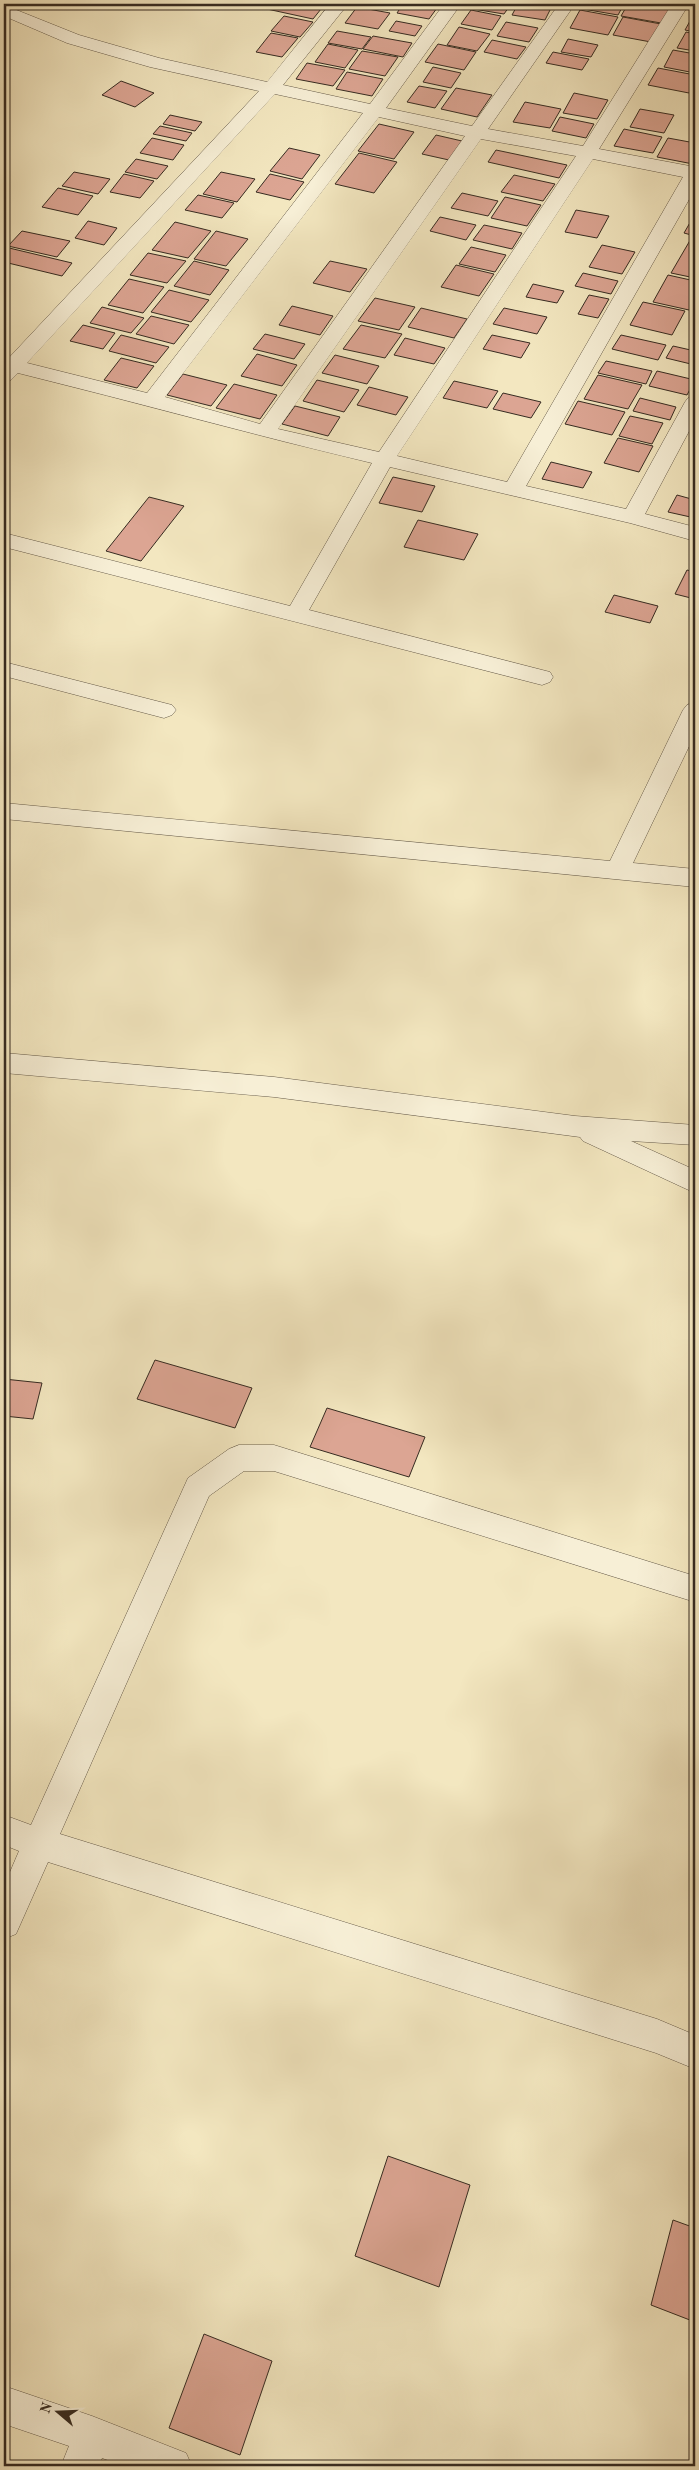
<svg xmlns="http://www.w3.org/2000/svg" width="699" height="2470" font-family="'Old Standard TT',serif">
  <rect width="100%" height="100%" fill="#f3e7c0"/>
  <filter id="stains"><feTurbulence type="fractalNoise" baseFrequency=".004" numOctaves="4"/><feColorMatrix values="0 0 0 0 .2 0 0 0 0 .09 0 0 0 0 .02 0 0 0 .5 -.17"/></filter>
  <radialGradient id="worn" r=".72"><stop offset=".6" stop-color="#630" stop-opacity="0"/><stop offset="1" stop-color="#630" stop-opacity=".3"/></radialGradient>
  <g fill="#dca593" stroke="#362b21">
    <path d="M 272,4 L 325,4 L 313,19 L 267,9 Z"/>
    <path d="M 363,4 L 392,4 L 388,10 L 361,6 Z"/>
    <path d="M 403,4 L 412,4 L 437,8 L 429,19 L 397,13 Z"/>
    <path d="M 470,4 L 511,4 L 504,14 L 467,8 Z"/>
    <path d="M 518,4 L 553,4 L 545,20 L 512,15 Z"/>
    <path d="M 586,4 L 624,4 L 618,15 L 583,9 Z"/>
    <path d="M 628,4 L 649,4 L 670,8 L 661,23 L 621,16 Z"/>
    <path d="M 357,7 L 390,13 L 378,29 L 345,23 Z"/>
    <path d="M 471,10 L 501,16 L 492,30 L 461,24 Z"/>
    <path d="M 580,10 L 618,17 L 608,35 L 570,28 Z"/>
    <path d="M 695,12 L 695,32 L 685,30 Z"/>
    <path d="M 284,16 L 313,22 L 300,37 L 271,31 Z"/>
    <path d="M 623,17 L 661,24 L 651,42 L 613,35 Z"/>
    <path d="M 396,21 L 422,26 L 415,36 L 389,31 Z"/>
    <path d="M 506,22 L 538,28 L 529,42 L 497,36 Z"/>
    <path d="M 459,27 L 490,34 L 477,51 L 447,45 Z"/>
    <path d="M 337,31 L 371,37 L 362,49 L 328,43 Z"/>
    <path d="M 686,32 L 695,34 L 695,51 L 677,48 Z"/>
    <path d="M 271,33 L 298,38 L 282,57 L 256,52 Z"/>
    <path d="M 373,36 L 412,43 L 403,57 L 363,49 Z"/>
    <path d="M 568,39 L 598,45 L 591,57 L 561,52 Z"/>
    <path d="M 492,40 L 526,47 L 517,59 L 484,52 Z"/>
    <path d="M 328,44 L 358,50 L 345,68 L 315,62 Z"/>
    <path d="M 438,44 L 476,52 L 464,70 L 425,62 Z"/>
    <path d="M 673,50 L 695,54 L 695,73 L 664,67 Z"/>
    <path d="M 362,51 L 398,57 L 385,76 L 349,69 Z"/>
    <path d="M 553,52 L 589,59 L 582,70 L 546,63 Z"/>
    <path d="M 307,63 L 345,70 L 333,86 L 296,79 Z"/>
    <path d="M 433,67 L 461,73 L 451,88 L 423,82 Z"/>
    <path d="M 658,68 L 695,75 L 695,80 L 689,93 L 648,85 Z"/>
    <path d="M 347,72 L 383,79 L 372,96 L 336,89 Z"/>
    <path d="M 121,81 L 154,93 L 135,107 L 102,95 Z"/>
    <path d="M 419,86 L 447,91 L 435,108 L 407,102 Z"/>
    <path d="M 456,88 L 492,95 L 477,117 L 441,109 Z"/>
    <path d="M 574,93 L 608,100 L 597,119 L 563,113 Z"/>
    <path d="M 525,102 L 561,109 L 550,128 L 513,122 Z"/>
    <path d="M 640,109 L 674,115 L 664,133 L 630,127 Z"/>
    <path d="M 170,115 L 202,122 L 195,131 L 163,124 Z"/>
    <path d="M 560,117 L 594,124 L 586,138 L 552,131 Z"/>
    <path d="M 379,124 L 414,132 L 394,159 L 358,151 Z"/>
    <path d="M 160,126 L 192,133 L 186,141 L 153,134 Z"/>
    <path d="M 624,129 L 662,137 L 653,153 L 614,146 Z"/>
    <path d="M 436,135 L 462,141 L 449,160 L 422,154 Z"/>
    <path d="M 152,138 L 184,145 L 173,160 L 140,153 Z"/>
    <path d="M 668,138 L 695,143 L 695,159 L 693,164 L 657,157 Z"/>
    <path d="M 289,148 L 320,155 L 302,179 L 270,171 Z"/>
    <path d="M 496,150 L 567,165 L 559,178 L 488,162 Z"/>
    <path d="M 359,153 L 397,162 L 374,193 L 335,184 Z"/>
    <path d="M 136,159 L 168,166 L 157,179 L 125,172 Z"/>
    <path d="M 74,172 L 110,179 L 98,194 L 62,186 Z"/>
    <path d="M 221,172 L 255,179 L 237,202 L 203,194 Z"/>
    <path d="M 124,174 L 154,181 L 140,198 L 110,192 Z"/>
    <path d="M 270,174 L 304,182 L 290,200 L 256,192 Z"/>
    <path d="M 514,175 L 555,184 L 543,201 L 501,192 Z"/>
    <path d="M 58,188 L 93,196 L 78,215 L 42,207 Z"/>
    <path d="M 462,193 L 498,201 L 488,216 L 451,208 Z"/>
    <path d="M 198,195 L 234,203 L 222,218 L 185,210 Z"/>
    <path d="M 505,197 L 541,205 L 527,226 L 491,218 Z"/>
    <path d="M 576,210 L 609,216 L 597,238 L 565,232 Z"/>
    <path d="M 695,214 L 695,236 L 684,233 Z"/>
    <path d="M 440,217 L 476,225 L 466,240 L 430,231 Z"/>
    <path d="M 88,221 L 117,228 L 104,245 L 75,238 Z"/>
    <path d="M 175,222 L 211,231 L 188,258 L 152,250 Z"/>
    <path d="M 484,225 L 522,233 L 512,249 L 473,240 Z"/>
    <path d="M 22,231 L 70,241 L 57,257 L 8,246 Z"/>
    <path d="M 216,231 L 248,239 L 226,266 L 194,259 Z"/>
    <path d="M 692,237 L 695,238 L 695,278 L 671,273 Z"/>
    <path d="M 602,245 L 635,252 L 622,274 L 589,267 Z"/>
    <path d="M 5,247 L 72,263 L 62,276 L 4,262 Z"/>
    <path d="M 471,247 L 506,255 L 495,272 L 459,264 Z"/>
    <path d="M 148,253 L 186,261 L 167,283 L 130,275 Z"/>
    <path d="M 194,261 L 229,270 L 210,295 L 174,286 Z"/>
    <path d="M 330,261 L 367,269 L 350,292 L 313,283 Z"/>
    <path d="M 456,265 L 494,274 L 479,296 L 441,287 Z"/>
    <path d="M 583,273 L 618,281 L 611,294 L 575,286 Z"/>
    <path d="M 668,275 L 695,281 L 695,298 L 689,310 L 653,302 Z"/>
    <path d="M 129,279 L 164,287 L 143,313 L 108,305 Z"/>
    <path d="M 533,284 L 564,291 L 557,303 L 526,297 Z"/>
    <path d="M 169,290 L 209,300 L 191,322 L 151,312 Z"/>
    <path d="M 589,295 L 609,299 L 598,318 L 578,314 Z"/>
    <path d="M 375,298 L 415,307 L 399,330 L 358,321 Z"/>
    <path d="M 643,302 L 685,311 L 672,335 L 630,325 Z"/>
    <path d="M 292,306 L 333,316 L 320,335 L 279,325 Z"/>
    <path d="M 102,307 L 144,318 L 131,333 L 90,323 Z"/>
    <path d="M 421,308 L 467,319 L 454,338 L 408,327 Z"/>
    <path d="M 504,308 L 547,317 L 537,334 L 493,324 Z"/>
    <path d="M 151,316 L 189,325 L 174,344 L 136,334 Z"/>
    <path d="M 83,325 L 115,333 L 103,349 L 70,341 Z"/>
    <path d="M 361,325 L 402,334 L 385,358 L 343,349 Z"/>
    <path d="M 265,334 L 305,344 L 294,359 L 253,349 Z"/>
    <path d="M 121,335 L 169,347 L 156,363 L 109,351 Z"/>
    <path d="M 492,335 L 530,343 L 521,358 L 483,349 Z"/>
    <path d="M 621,335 L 666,345 L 658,360 L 612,349 Z"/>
    <path d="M 405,338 L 445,348 L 434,364 L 394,355 Z"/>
    <path d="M 673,346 L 695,351 L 695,365 L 666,358 Z"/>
    <path d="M 257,354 L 297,365 L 282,386 L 241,376 Z"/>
    <path d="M 335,355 L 379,366 L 367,384 L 322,373 Z"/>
    <path d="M 121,358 L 154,366 L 137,388 L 104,380 Z"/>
    <path d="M 606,361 L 652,371 L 646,384 L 598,373 Z"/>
    <path d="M 657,371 L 695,380 L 687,395 L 649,386 Z"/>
    <path d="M 183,374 L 227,385 L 211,406 L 167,395 Z"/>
    <path d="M 598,375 L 642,385 L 628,409 L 584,399 Z"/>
    <path d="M 317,380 L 359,390 L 344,412 L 303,401 Z"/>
    <path d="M 454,381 L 498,391 L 487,408 L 443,398 Z"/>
    <path d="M 234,384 L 277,395 L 260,419 L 216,408 Z"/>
    <path d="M 369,387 L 408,397 L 396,415 L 357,405 Z"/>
    <path d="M 503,393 L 541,402 L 531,418 L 493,409 Z"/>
    <path d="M 640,398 L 676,407 L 670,420 L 633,411 Z"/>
    <path d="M 578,401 L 625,412 L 612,435 L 565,424 Z"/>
    <path d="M 295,406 L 340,417 L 328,436 L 282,424 Z"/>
    <path d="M 630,416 L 663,423 L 652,444 L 619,436 Z"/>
    <path d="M 618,438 L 653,446 L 639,472 L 604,463 Z"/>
    <path d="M 551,462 L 592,472 L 583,488 L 542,479 Z"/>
    <path d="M 393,477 L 435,486 L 422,512 L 379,503 Z"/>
    <path d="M 677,495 L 695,500 L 695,518 L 668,512 Z"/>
    <path d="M 149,497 L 184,506 L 141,561 L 106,551 Z"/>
    <path d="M 418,520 L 478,534 L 464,560 L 404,547 Z"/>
    <path d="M 687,570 L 695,572 L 695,599 L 675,594 Z"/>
    <path d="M 614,595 L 658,606 L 650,623 L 605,612 Z"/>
    <path d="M 155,1360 L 252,1388 L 235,1428 L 137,1399 Z"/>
    <path d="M 4,1379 L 42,1383 L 33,1419 L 4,1416 Z"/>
    <path d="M 327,1408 L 425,1437 L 409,1477 L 310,1447 Z"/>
    <path d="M 388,2156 L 470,2185 L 439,2287 L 355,2256 Z"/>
    <path d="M 673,2220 L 695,2228 L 695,2322 L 651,2305 Z"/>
    <path d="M 204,2334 L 272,2361 L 240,2455 L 169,2428 Z"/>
  </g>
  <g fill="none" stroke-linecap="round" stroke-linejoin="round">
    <g stroke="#655a49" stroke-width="1">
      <g id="minor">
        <path d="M 330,4 L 348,4 L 283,85 L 370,104 L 444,4 L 461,4 L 386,108 L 472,126 L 559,4 L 575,4 L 488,129 L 583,146 L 672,4 L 689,4 L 599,149 L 695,167 L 695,189 L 526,486 L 626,509 L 685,402 L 688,398 L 695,396 L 695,420 L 645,514 L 695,527 L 695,541 L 630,523 L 390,467 L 309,610 L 550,672 L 553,677 L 550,682 L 542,685 L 4,547 L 4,533 L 290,606 L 372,463 C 253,435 136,402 18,373 L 11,380 L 4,382 L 5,362 L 259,91 L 150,67 L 67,43 L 4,16 L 4,5 L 79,35 L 159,58 L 267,82 ZM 275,94 L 363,113 L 147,393 L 27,363 ZM 379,117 L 465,136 L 260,424 L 165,397 ZM 481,139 L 576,156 L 379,452 L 278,429 ZM 593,159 L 683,177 L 507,482 L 397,456 Z"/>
        <path d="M 4,662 L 172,705 L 176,710 L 172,715 L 164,718 L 4,676 Z"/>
        <path d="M 695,702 L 695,734 L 633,863 L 695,869 L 695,887 L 4,819 L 4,803 L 610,861 L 683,710 L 687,705 Z"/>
        <path d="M 4,1053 L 274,1077 L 575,1116 L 695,1125 L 695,1145 L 631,1141 L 695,1170 L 695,1193 L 583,1141 L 580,1137 L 274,1097 L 4,1073 Z"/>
        <path d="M 239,1445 L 274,1445 L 695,1576 L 695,1602 L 274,1471 L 244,1471 L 209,1496 L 60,1834 L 657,2019 L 695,2035 L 695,2069 L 656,2053 L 48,1862 L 16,1934 L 4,1939 L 4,1886 L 19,1851 L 4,1845 L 4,1815 L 31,1825 L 188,1478 L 229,1449 Z"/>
        <path d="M 4,2386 L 92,2416 L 186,2453 L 192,2466 L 124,2466 L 102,2458 L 99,2466 L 61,2466 L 69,2446 L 4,2424 Z"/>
      </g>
    </g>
    <use href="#minor" fill="#f7efd6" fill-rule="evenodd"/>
  </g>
  <rect width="699" height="2470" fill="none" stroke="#f3e7c0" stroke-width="20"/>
  <rect x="5" y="5" width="689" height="2460" fill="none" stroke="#362b21" stroke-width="2.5"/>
  <rect x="10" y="10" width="679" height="2450" fill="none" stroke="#362b21"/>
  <g transform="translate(58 2412) rotate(289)" stroke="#f7efd6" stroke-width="4" paint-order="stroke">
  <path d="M0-4L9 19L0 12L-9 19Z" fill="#362b21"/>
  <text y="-8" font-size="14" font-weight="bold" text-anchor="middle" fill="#362b21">N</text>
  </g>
  <rect width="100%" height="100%" filter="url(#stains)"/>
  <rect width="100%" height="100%" fill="url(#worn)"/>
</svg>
